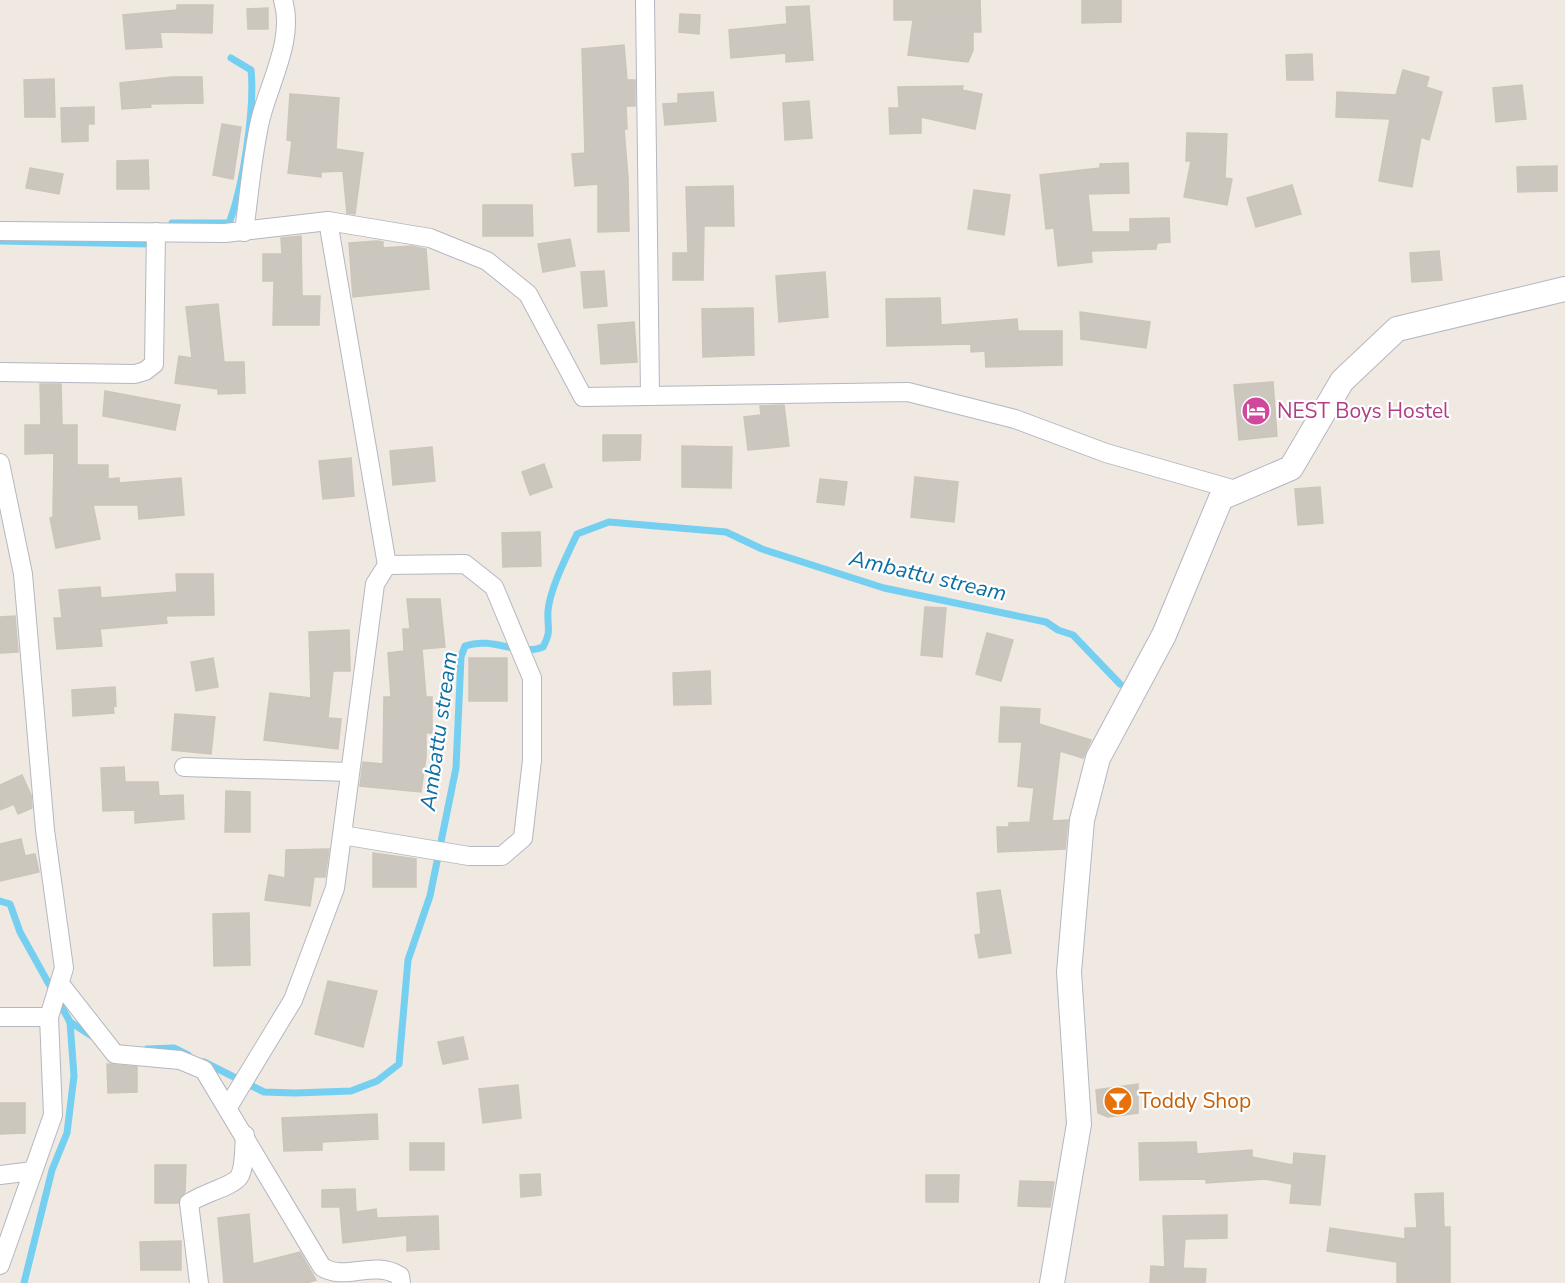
<svg xmlns="http://www.w3.org/2000/svg" width="1565" height="1283" font-family="'Nunito Sans',sans-serif">
  <rect width="100%" height="100%" fill="#efe9e1"/>
  <g fill="none" stroke-linecap="round" stroke-linejoin="round">
    <g stroke="#75cff0" stroke-width="7">
      <path d="M 172,223 L 229,223 C 243,187 255,108 251,70 L 231,58"/>
      <path d="M 0,241 L 149,244"/>
      <path d="M 0,901 L 10,904 L 20,932 L 70,1022 L 74,1076 L 67,1133 L 52,1170 L 24,1283"/>
      <path d="M 70,1022 L 95,1038"/>
      <path d="M 147,1049 L 174,1048 L 188,1055"/>
      <path d="M 204,1062 L 264,1092 L 295,1093 L 351,1091 L 377,1081 L 399,1064 L 408,960 L 430,896 L 456,768 L 461,657 L 465,646 C 493,636 519,657 543,647 C 552,630 547,629 548,611 C 550,588 567,556 577,534 L 609,522 L 726,532 L 762,549 L 884,588 L 1046,622 L 1058,630 L 1073,635 L 1120,684"/>
    </g>
  </g>
  <g fill="#cbc7bf" stroke="#cbc5ba" stroke-width="1.5">
    <path d="M 894,0 L 980,0 L 981,32 L 973,32 L 973,50 L 968,62 L 908,55 L 913,20 L 894,20 Z"/>
    <path d="M 1082,0 L 1121,0 L 1121,22 L 1082,23 Z"/>
    <path d="M 177,5 L 213,5 L 212,33 L 160,32 L 162,47 L 126,49 L 123,15 L 177,10 Z"/>
    <path d="M 809,6 L 813,60 L 786,62 L 786,53 L 731,58 L 729,30 L 787,24 L 786,7 Z"/>
    <path d="M 268,8 L 268,29 L 248,29 L 247,9 Z"/>
    <path d="M 680,14 L 700,15 L 699,34 L 679,32 Z"/>
    <path d="M 624,45 L 627,80 L 635,80 L 635,106 L 626,106 L 627,129 L 624,129 L 628,177 L 629,231 L 598,232 L 598,184 L 575,186 L 572,154 L 585,153 L 582,49 Z"/>
    <path d="M 1312,54 L 1313,80 L 1287,80 L 1286,55 Z"/>
    <path d="M 1403,70 L 1429,77 L 1426,87 L 1442,92 L 1429,140 L 1421,137 L 1412,187 L 1379,181 L 1390,119 L 1336,117 L 1337,92 L 1396,95 Z"/>
    <path d="M 172,77 L 202,77 L 203,103 L 150,104 L 151,107 L 122,109 L 120,83 Z"/>
    <path d="M 54,79 L 55,117 L 25,117 L 24,80 Z"/>
    <path d="M 1522,85 L 1526,119 L 1496,122 L 1493,88 Z"/>
    <path d="M 963,86 L 962,90 L 982,94 L 975,129 L 921,117 L 921,133 L 890,134 L 889,108 L 899,108 L 898,87 Z"/>
    <path d="M 713,92 L 716,121 L 665,125 L 663,104 L 678,103 L 678,94 Z"/>
    <path d="M 290,94 L 339,98 L 336,149 L 363,153 L 355,214 L 347,213 L 343,171 L 321,172 L 321,177 L 288,173 L 292,141 L 287,140 Z"/>
    <path d="M 809,101 L 812,138 L 785,140 L 783,103 Z"/>
    <path d="M 94,107 L 94,124 L 88,124 L 88,141 L 62,142 L 61,108 Z"/>
    <path d="M 222,124 L 241,127 L 233,179 L 213,175 Z"/>
    <path d="M 1187,133 L 1227,134 L 1225,178 L 1232,179 L 1227,205 L 1184,197 L 1191,161 L 1186,161 Z"/>
    <path d="M 148,160 L 149,189 L 117,189 L 117,161 Z"/>
    <path d="M 1128,163 L 1129,193 L 1088,194 L 1092,232 L 1130,232 L 1130,219 L 1169,218 L 1170,242 L 1157,243 L 1156,249 L 1091,251 L 1092,262 L 1058,266 L 1054,228 L 1046,229 L 1040,175 L 1100,168 L 1100,164 Z"/>
    <path d="M 1557,166 L 1557,191 L 1518,192 L 1517,167 Z"/>
    <path d="M 30,168 L 63,174 L 59,194 L 26,188 Z"/>
    <path d="M 1292,185 L 1301,214 L 1256,227 L 1247,198 Z"/>
    <path d="M 733,186 L 734,226 L 704,226 L 703,280 L 673,280 L 673,253 L 688,253 L 686,187 Z"/>
    <path d="M 974,190 L 1010,195 L 1004,235 L 968,229 Z"/>
    <path d="M 483,205 L 532,205 L 533,236 L 483,236 Z"/>
    <path d="M 301,236 L 302,296 L 320,296 L 319,325 L 273,325 L 274,281 L 263,281 L 263,254 L 282,254 L 281,238 Z"/>
    <path d="M 570,239 L 575,266 L 543,272 L 538,244 Z"/>
    <path d="M 377,241 L 383,242 L 383,248 L 411,246 L 426,249 L 429,289 L 353,297 L 349,243 Z"/>
    <path d="M 1439,251 L 1442,280 L 1412,282 L 1410,253 Z"/>
    <path d="M 604,271 L 607,306 L 584,308 L 581,272 Z"/>
    <path d="M 825,272 L 828,317 L 779,322 L 776,276 Z"/>
    <path d="M 940,298 L 941,325 L 1017,319 L 1018,331 L 1062,331 L 1062,365 L 986,367 L 985,351 L 971,352 L 971,344 L 887,346 L 886,299 Z"/>
    <path d="M 218,304 L 224,362 L 244,362 L 245,393 L 218,394 L 218,389 L 175,383 L 179,356 L 192,358 L 186,307 Z"/>
    <path d="M 753,308 L 754,355 L 703,357 L 702,309 Z"/>
    <path d="M 1080,312 L 1150,322 L 1146,348 L 1081,339 Z"/>
    <path d="M 634,322 L 637,362 L 601,364 L 598,325 Z"/>
    <path d="M 1273,382 L 1277,436 L 1239,440 L 1234,385 Z"/>
    <path d="M 40,384 L 61,384 L 62,425 L 77,425 L 77,465 L 108,465 L 108,479 L 119,478 L 119,483 L 181,478 L 184,515 L 139,519 L 138,505 L 93,505 L 100,539 L 56,548 L 50,518 L 53,517 L 54,453 L 25,454 L 25,425 L 41,425 Z"/>
    <path d="M 105,391 L 180,405 L 175,430 L 103,416 Z"/>
    <path d="M 784,405 L 789,446 L 748,450 L 744,417 L 761,415 L 760,406 Z"/>
    <path d="M 603,435 L 641,435 L 640,460 L 603,461 Z"/>
    <path d="M 682,446 L 732,447 L 731,488 L 682,487 Z"/>
    <path d="M 432,447 L 435,481 L 393,485 L 390,451 Z"/>
    <path d="M 351,458 L 354,496 L 323,499 L 319,461 Z"/>
    <path d="M 544,464 L 552,487 L 530,495 L 522,472 Z"/>
    <path d="M 915,477 L 958,482 L 954,522 L 911,517 Z"/>
    <path d="M 820,479 L 847,482 L 844,505 L 817,502 Z"/>
    <path d="M 1320,487 L 1323,523 L 1298,525 L 1295,489 Z"/>
    <path d="M 540,532 L 541,566 L 503,567 L 502,533 Z"/>
    <path d="M 176,574 L 213,574 L 214,615 L 166,616 L 167,623 L 100,629 L 102,646 L 57,649 L 54,618 L 62,618 L 59,590 L 100,587 L 101,598 L 177,592 Z"/>
    <path d="M 407,599 L 440,599 L 445,647 L 422,649 L 426,697 L 432,697 L 432,733 L 426,733 L 426,757 L 421,792 L 360,786 L 363,762 L 383,764 L 384,697 L 391,697 L 388,653 L 404,651 L 403,629 L 410,629 Z"/>
    <path d="M 925,607 L 946,608 L 942,657 L 921,655 Z"/>
    <path d="M 15,616 L 18,652 L 0,653 L 0,617 Z"/>
    <path d="M 349,630 L 350,671 L 333,671 L 328,718 L 341,719 L 338,749 L 264,740 L 270,693 L 311,698 L 309,632 Z"/>
    <path d="M 987,633 L 1013,640 L 1001,681 L 976,674 Z"/>
    <path d="M 213,658 L 218,687 L 196,691 L 191,662 Z"/>
    <rect x="469" y="658" width="38" height="43"/>
    <path d="M 710,671 L 711,704 L 674,705 L 673,673 Z"/>
    <path d="M 115,687 L 116,706 L 113,707 L 114,713 L 73,716 L 72,690 Z"/>
    <path d="M 1001,707 L 1040,709 L 1039,724 L 1091,740 L 1083,758 L 1060,751 L 1052,821 L 1068,820 L 1065,849 L 998,852 L 997,827 L 1009,827 L 1009,823 L 1030,822 L 1034,788 L 1018,786 L 1022,742 L 999,742 Z"/>
    <path d="M 175,714 L 215,717 L 211,754 L 172,750 Z"/>
    <path d="M 124,767 L 125,782 L 158,782 L 159,796 L 183,795 L 184,819 L 135,823 L 135,810 L 103,811 L 101,768 Z"/>
    <path d="M 22,775 L 31,795 L 32,808 L 18,814 L 14,804 L 0,810 L 0,785 Z"/>
    <path d="M 226,791 L 250,792 L 250,832 L 225,832 Z"/>
    <path d="M 21,839 L 25,856 L 35,854 L 39,872 L 0,881 L 0,844 Z"/>
    <path d="M 329,849 L 325,877 L 314,877 L 310,906 L 265,900 L 269,875 L 285,878 L 286,850 Z"/>
    <path d="M 373,853 L 416,859 L 416,887 L 373,887 Z"/>
    <path d="M 1000,890 L 1011,953 L 979,958 L 975,935 L 981,934 L 977,893 Z"/>
    <path d="M 249,913 L 250,965 L 214,966 L 213,914 Z"/>
    <path d="M 328,981 L 377,991 L 363,1047 L 315,1034 Z"/>
    <path d="M 463,1037 L 468,1059 L 443,1064 L 438,1042 Z"/>
    <path d="M 107,1064 L 137,1067 L 137,1092 L 108,1093 Z"/>
    <path d="M 1138,1084 L 1138,1113 L 1108,1117 L 1098,1113 L 1096,1090 Z"/>
    <path d="M 518,1085 L 521,1118 L 483,1123 L 479,1089 Z"/>
    <path d="M 0,1103 L 25,1103 L 25,1133 L 0,1134 Z"/>
    <path d="M 377,1114 L 378,1139 L 322,1142 L 322,1150 L 284,1151 L 282,1118 Z"/>
    <path d="M 1196,1142 L 1197,1154 L 1252,1150 L 1252,1157 L 1293,1165 L 1294,1153 L 1325,1156 L 1320,1205 L 1290,1203 L 1292,1184 L 1265,1179 L 1206,1183 L 1206,1179 L 1140,1180 L 1139,1143 Z"/>
    <rect x="410" y="1143" width="34" height="27"/>
    <path d="M 155,1165 L 186,1165 L 185,1192 L 178,1203 L 155,1203 Z"/>
    <path d="M 540,1174 L 541,1195 L 521,1197 L 520,1175 Z"/>
    <path d="M 926,1175 L 959,1175 L 958,1202 L 926,1202 Z"/>
    <path d="M 1020,1181 L 1054,1182 L 1050,1207 L 1018,1206 Z"/>
    <path d="M 355,1189 L 356,1212 L 376,1209 L 377,1218 L 438,1216 L 439,1249 L 407,1251 L 407,1235 L 343,1243 L 340,1207 L 322,1207 L 322,1190 Z"/>
    <path d="M 1443,1193 L 1444,1227 L 1450,1227 L 1450,1283 L 1397,1283 L 1397,1262 L 1327,1251 L 1330,1228 L 1405,1239 L 1405,1228 L 1417,1228 L 1415,1194 Z"/>
    <path d="M 249,1214 L 253,1264 L 300,1252 L 316,1280 L 307,1283 L 224,1283 L 218,1218 Z"/>
    <path d="M 1227,1215 L 1227,1238 L 1185,1239 L 1183,1268 L 1206,1269 L 1205,1283 L 1150,1283 L 1151,1266 L 1165,1267 L 1163,1216 Z"/>
    <path d="M 181,1241 L 181,1270 L 141,1270 L 140,1242 Z"/>
  </g>
  <g fill="none" stroke-linecap="round" stroke-linejoin="round">
    <g stroke="#b4b7c1" stroke-width="20">
      <g id="street">
        <path d="M 645,0 L 650,395"/>
        <path d="M 328,221 L 387,565"/>
        <path d="M 0,231 L 225,233 L 328,221 L 430,238 L 487,261 L 528,294 L 583,397 L 908,392 L 1015,419 L 1106,453 L 1239,491"/>
        <path d="M 244,232 C 249,195 252,157 260,121 C 269,83 295,39 283,0"/>
        <path d="M 0,372 L 135,374 L 145,371 L 154,364 L 156,232"/>
        <path d="M 0,463 L 23,574 L 45,830 L 64,968 L 49,1017 L 53,1115 L 0,1265"/>
        <path d="M 184,767 L 350,772"/>
        <path d="M 60,984 L 115,1054 L 180,1060 L 204,1070 L 322,1267 C 346,1282 373,1259 400,1276 L 401,1283"/>
        <path d="M 0,1017 L 49,1017"/>
        <path d="M 228,1107 L 293,1000 L 335,888 L 375,584 L 387,565 L 465,564 L 494,587 L 532,678 L 532,760 L 523,838 L 502,856 L 469,856 L 342,835"/>
        <path d="M 0,1175 L 33,1171"/>
        <path d="M 199,1283 L 189,1203 C 201,1194 233,1186 239,1177 C 245,1168 244,1146 245,1135"/>
      </g>
    </g>
    <g stroke="#b4b7c1" stroke-width="26">
      <path id="secondary" d="M 1052,1283 L 1079,1124 L 1069,972 L 1082,820 L 1098,758 L 1164,635 L 1221,498 L 1291,468 L 1342,381 L 1397,329 L 1565,289"/>
    </g>
    <use href="#street" stroke="#fff" stroke-width="18"/>
    <use href="#secondary" stroke="#fff" stroke-width="24"/>
  </g>
  <defs>
    <g id="hotel-disc" transform="scale(1.5)"><circle r="9.5" fill="#d1479c" stroke="#fff"/><path d="M-6-4.5h1.5V1H6V5H4.5V3h-9V5H-6ZM-4 0a1.8 1.8 0 1 1 3.6 0ZM.5 0V-2.5h3Q6-2.5 6 0Z" fill="#fff"/></g>
    <g id="bar-disc" transform="scale(1.5)"><circle r="9.5" fill="#e8710a" stroke="#fff"/><path d="M-6-5H6L.8 .8V4.5H3.5V6h-7V4.5H-.8V.8Z" fill="#fff"/></g>
  </defs>
  <g fill-rule="evenodd">
    <use href="#hotel-disc" x="1256" y="411"/>
    <use href="#bar-disc" x="1118" y="1101"/>
  </g>
  <g text-anchor="middle" dominant-baseline="central" stroke-width="4.5" stroke-linejoin="round" paint-order="stroke">
    <g font-size="21" fill="#b23c85" stroke="#fff" text-anchor="start">
      <text x="1277" y="411">NEST Boys Hostel</text>
    </g>
    <g font-size="21" fill="#c56008" stroke="#fff" text-anchor="start">
      <text x="1139" y="1101">Toddy Shop</text>
    </g>
    <g font-size="22" font-style="italic" fill="#0d6fa3" stroke="#fff">
      <text transform="translate(928 576) rotate(13)">Ambattu stream</text>
      <text transform="translate(439 731) rotate(-82)">Ambattu stream</text>
    </g>
  </g>
</svg>
